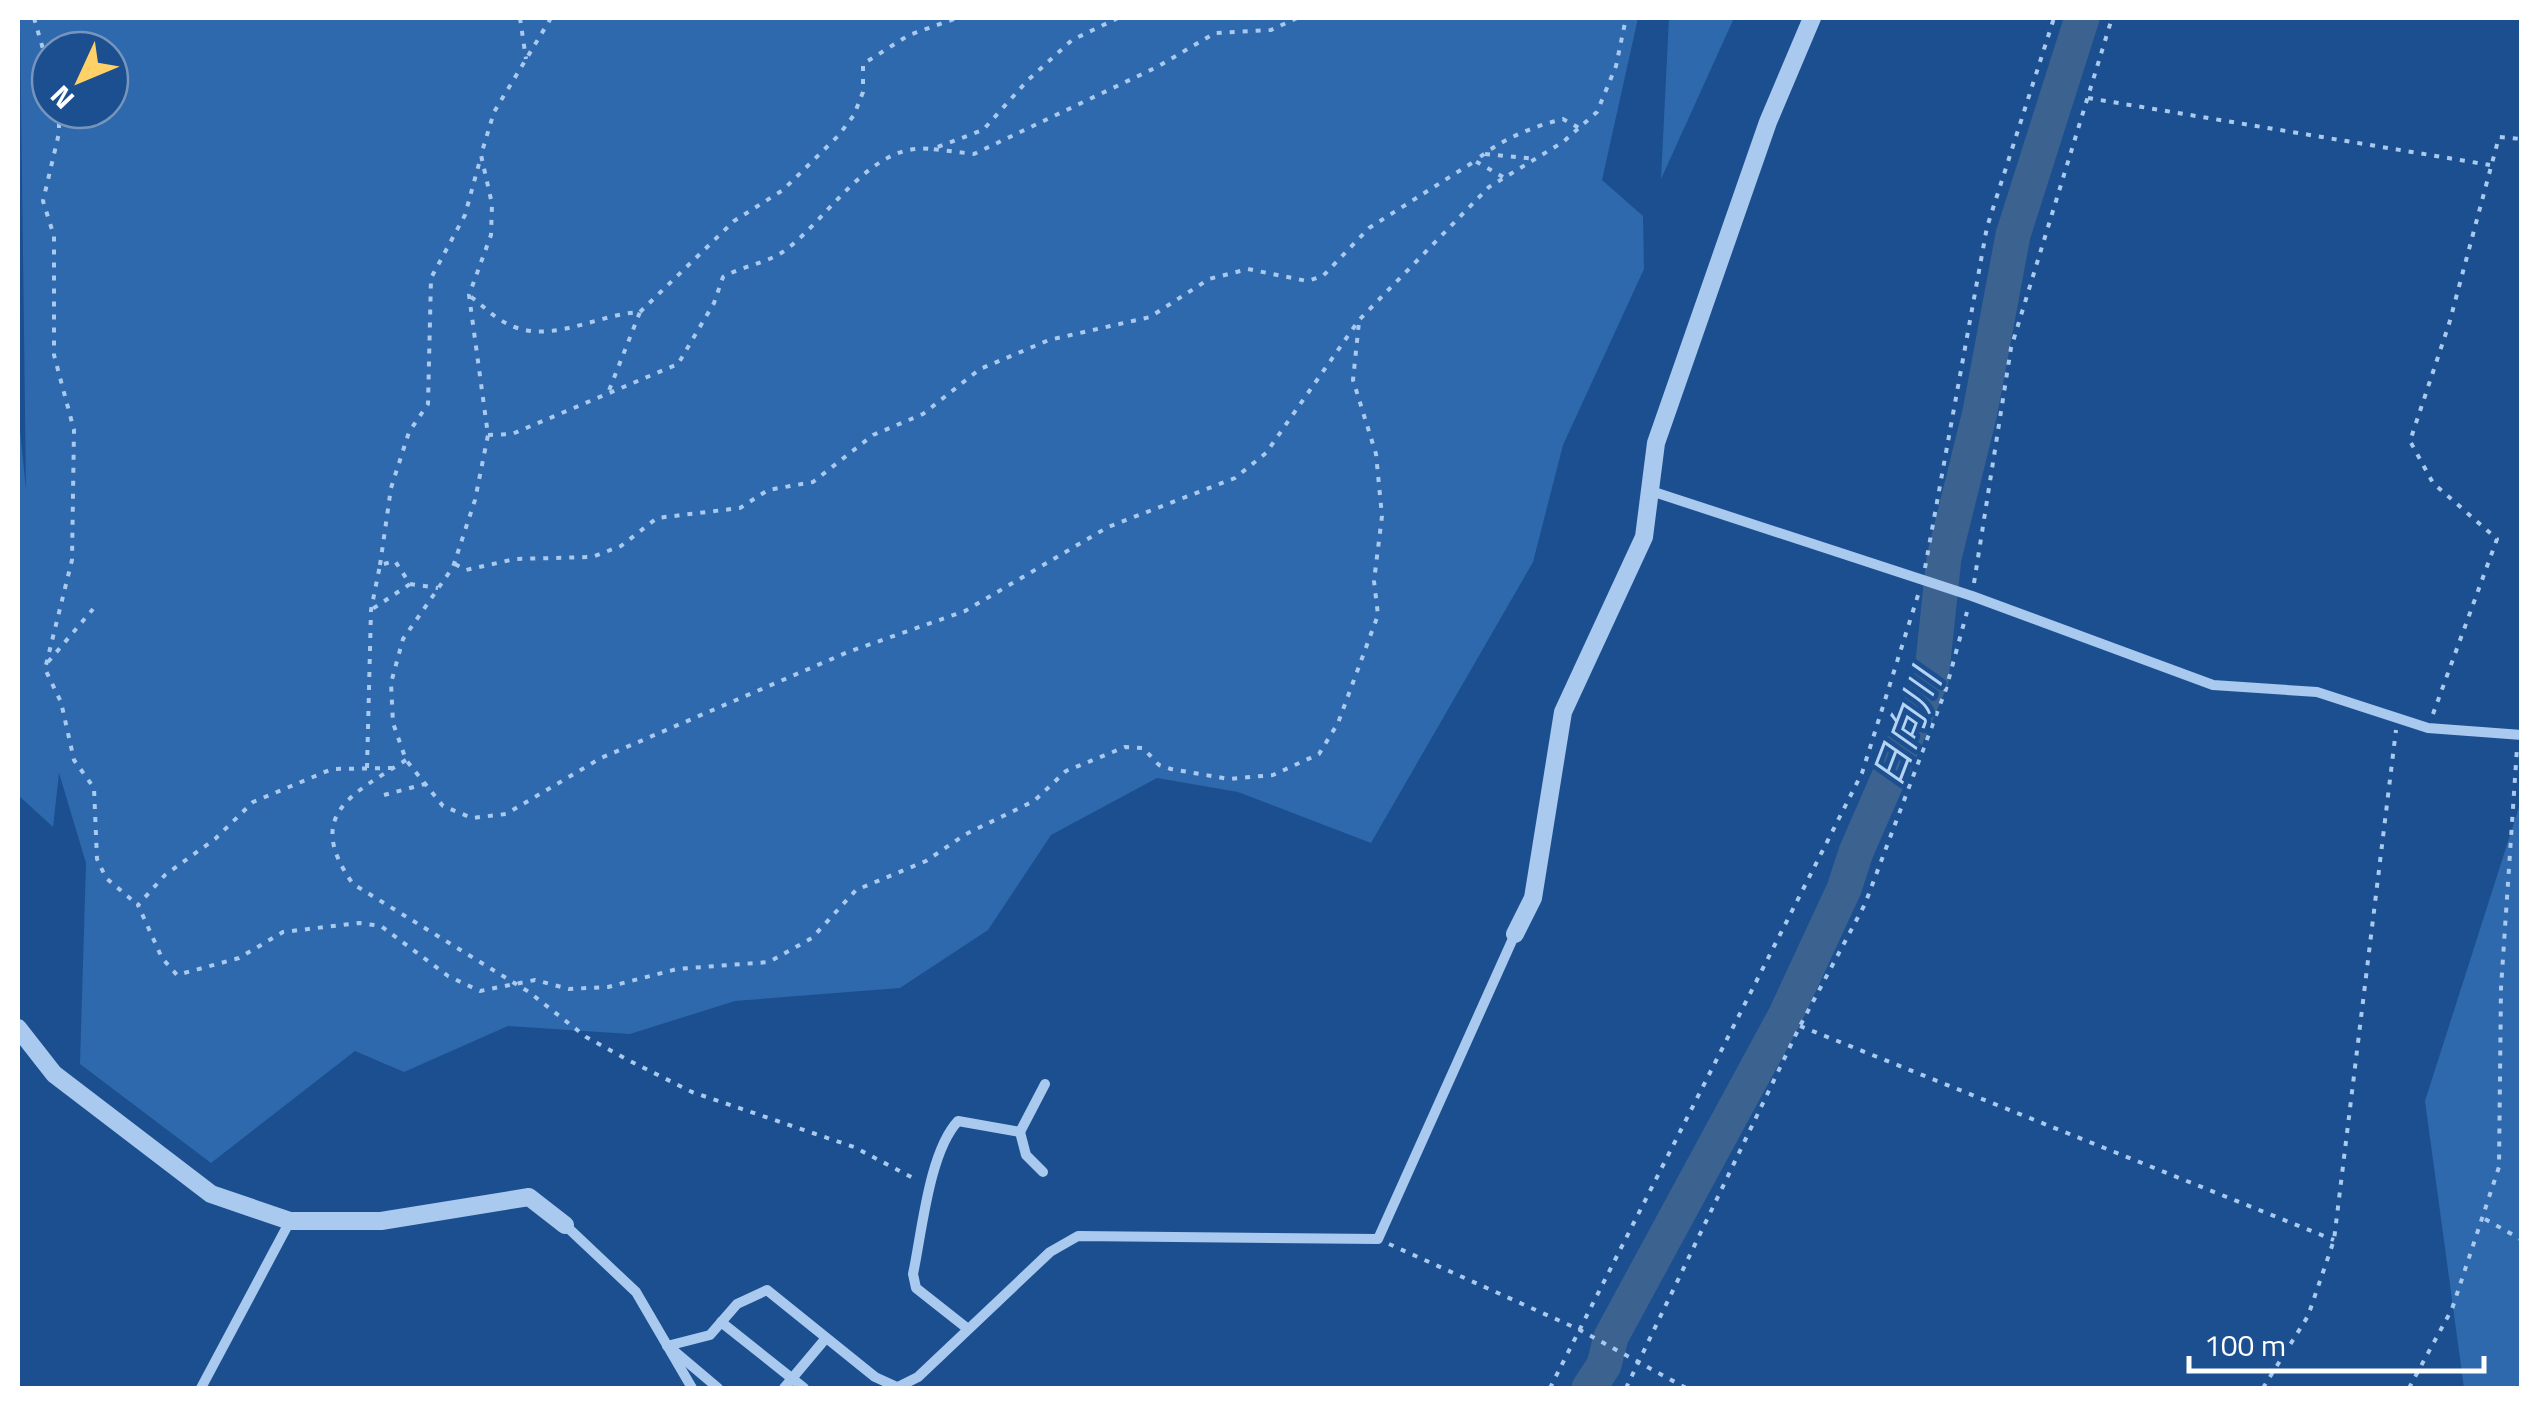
<svg xmlns="http://www.w3.org/2000/svg" width="2539" height="1406" font-family="'Titillium Web','Noto Sans JP',sans-serif">
  <rect width="100%" height="100%" fill="#1b4f8f"/>
  <g fill="#2e69ad" fill-rule="evenodd">
    <path d="M 20,18 L 1638,18 L 1602,180 L 1643,216 L 1644,269 L 1563,445 L 1533,562 L 1371,843 L 1238,792 L 1157,778 L 1051,835 L 988,930 L 900,988 L 735,1001 L 630,1034 L 508,1026 L 404,1072 L 355,1051 L 211,1163 L 80,1064 L 86,863 L 59,773 L 53,827 L 18,795 L 18,410 L 26,490 ZM 50,50 L 110,50 L 110,110 L 50,110 Z"/>
    <path d="M 1669,18 L 1734,18 L 1661,179 Z"/>
    <path d="M 2521,801 L 2521,1388 L 2464,1388 L 2425,1101 Z"/>
  </g>
  <g fill="none" stroke-linecap="round" stroke-linejoin="round">
    <path stroke="#3c6290" stroke-width="35" d="M 1589,1388 L 1604,1365 L 1611,1337 L 1785,1016 L 1844,889 L 1856,852 L 1931,680 L 1944,558 L 1980,412 L 2013,235 L 2082,18"/>
    <g stroke="#a9c9ee" stroke-width="4" stroke-dasharray="5 8" stroke-linecap="butt">
      <path d="M 34,18 L 50,73"/>
      <path d="M 520,18 L 526,59"/>
      <path d="M 551,18 L 494,112 L 481,155 L 492,204 L 491,235 L 469,295 L 488,435 L 475,500 L 453,567 L 403,639 L 391,683 L 393,723 L 406,760 L 443,806 L 472,818 L 506,814 L 601,758 L 848,652 L 965,611 L 1108,527 L 1235,478 L 1266,453 L 1359,320 L 1489,187 L 1563,142 L 1597,112 L 1616,66 L 1626,18"/>
      <path d="M 1118,18 L 1072,40 L 1027,81 L 983,130 L 932,149 L 974,154 L 1157,67 L 1215,33 L 1271,30 L 1297,18"/>
      <path d="M 2088,98 L 2490,165"/>
      <path d="M 59,110 L 59,133 L 43,201 L 54,236 L 54,355 L 74,430 L 72,560 L 45,669 L 61,702 L 74,760 L 94,788 L 97,859 L 106,878 L 138,905"/>
      <path d="M 1485,154 L 1536,159"/>
      <path d="M 1503,177 L 1475,161 C 1500,140 1531,127 1563,119 L 1579,128"/>
      <path d="M 471,297 C 480,303 487,311 496,317 C 543,351 590,315 640,312 L 608,393"/>
      <path d="M 640,312 L 734,221 L 783,190 L 838,136 L 854,115 L 863,92 L 863,64 L 909,35 L 957,18"/>
      <path d="M 488,435 L 512,434 L 678,364 L 714,303 L 723,277 C 744,265 767,264 787,249 C 830,216 872,142 930,149"/>
      <path d="M 455,564 L 466,570 L 515,559 L 592,557 L 621,546 L 657,518 L 740,508 L 768,490 L 813,482 L 873,435 L 923,414 L 980,369 L 1049,340 L 1150,317 L 1209,279 L 1248,269 L 1307,281 L 1323,276 L 1369,228 L 1475,161"/>
      <path d="M 380,565 L 391,488 L 409,432 L 428,404 L 431,278 L 465,215 L 480,160"/>
      <path d="M 1925,568 L 1987,227 L 2054,18"/>
      <path d="M 1974,583 L 2011,348 L 2112,18"/>
      <path d="M 410,584 L 438,588"/>
      <path d="M 48,662 L 93,609"/>
      <path d="M 2433,714 L 2497,539 L 2433,483 L 2410,441 L 2449,324 L 2499,137 L 2522,139"/>
      <path d="M 406,760 C 351,795 304,815 353,884 L 529,992 L 586,1037 L 628,1060 L 692,1092 L 854,1147 L 915,1179"/>
      <path d="M 367,768 L 371,610 L 380,565 L 395,561 L 410,584 L 371,610"/>
      <path d="M 393,768 L 332,769 L 253,802 L 215,839 L 165,875 L 138,905 L 162,958 L 177,975 L 239,958 L 283,932 L 359,923 L 381,926 L 448,976 L 480,991 L 535,980 L 569,989 L 608,987 L 677,969 L 769,962 L 812,938 L 856,890 L 926,861 L 966,834 L 1034,801 L 1066,771 L 1125,747 L 1143,748 L 1159,765 L 1171,769 L 1229,779 L 1273,775 L 1319,754 L 1338,723 L 1378,615 L 1374,581 L 1382,516 L 1376,454 L 1353,380 L 1359,322"/>
      <path d="M 384,795 L 425,784"/>
      <path d="M 1800,1026 L 2334,1240"/>
      <path d="M 2485,1219 L 2522,1240"/>
      <path d="M 1389,1244 L 1578,1329 L 1686,1388"/>
      <path d="M 1550,1388 L 1862,773 L 1919,592"/>
      <path d="M 1626,1388 L 1800,1026 L 1865,904 L 1946,689 L 1967,612"/>
      <path d="M 2263,1388 L 2308,1316 L 2334,1240 L 2396,730"/>
      <path d="M 2409,1388 L 2452,1309 L 2499,1167 L 2501,988 L 2517,748"/>
    </g>
    <g stroke="#a9c9ee" stroke-width="10">
      <path d="M 1651,491 L 1972,596 L 2213,685 L 2317,692 L 2428,728 L 2522,735"/>
      <path d="M 1020,1132 L 1045,1084"/>
      <path d="M 565,1225 L 636,1292 L 692,1388"/>
      <path d="M 721,1322 L 804,1388"/>
      <path d="M 968,1329 L 916,1288 L 913,1274 C 922,1232 929,1152 958,1121 L 1020,1132 L 1026,1155 L 1043,1172"/>
      <path d="M 667,1346 L 710,1335 L 737,1304 L 767,1290 L 875,1377 L 897,1387"/>
      <path d="M 673,1350 L 718,1388"/>
      <path d="M 201,1388 L 290,1221"/>
      <path d="M 784,1388 L 826,1338"/>
      <path d="M 896,1388 L 918,1377 L 1050,1252 L 1078,1236 L 1378,1239 L 1515,934"/>
    </g>
    <g stroke="#a9c9ee" stroke-width="18">
      <path d="M 1515,934 L 1533,898 L 1563,712 L 1644,537 L 1656,443 L 1768,122 L 1812,18"/>
      <path d="M 18,1028 L 54,1074 L 211,1194 L 290,1221 L 381,1221 L 529,1197 L 565,1225"/>
    </g>
  </g>
  <g text-anchor="middle" dominant-baseline="central" stroke-width="9" stroke-linejoin="round" paint-order="stroke">
    <g font-size="40" font-style="italic" fill="#b5d3f5" stroke="#1b4f8f">
      <text transform="translate(1906 728) rotate(-69)">日向川</text>
    </g>
  </g>
  <rect width="2539" height="1406" fill="none" stroke="#ffffff" stroke-width="40"/>
  <g transform="translate(80 80) rotate(226)"><circle r="48" fill="#1b4f8f" stroke="#7695bc" stroke-width="2.5"/>
  <path d="M0-8L18 38L0 25L-18 38Z" fill="#ffd166"/>
  <text y="-15" font-size="28" font-weight="bold" text-anchor="middle" fill="#ffffff">N</text>
  </g>
  <path d="M2189 1356v15h295v-15" fill="none" stroke="#ffffff" stroke-width="5"/>
  <text x="2204" y="1356" font-size="30" fill="#ffffff" stroke="#1b4f8f" stroke-width="8" paint-order="stroke">100 m</text>
</svg>
